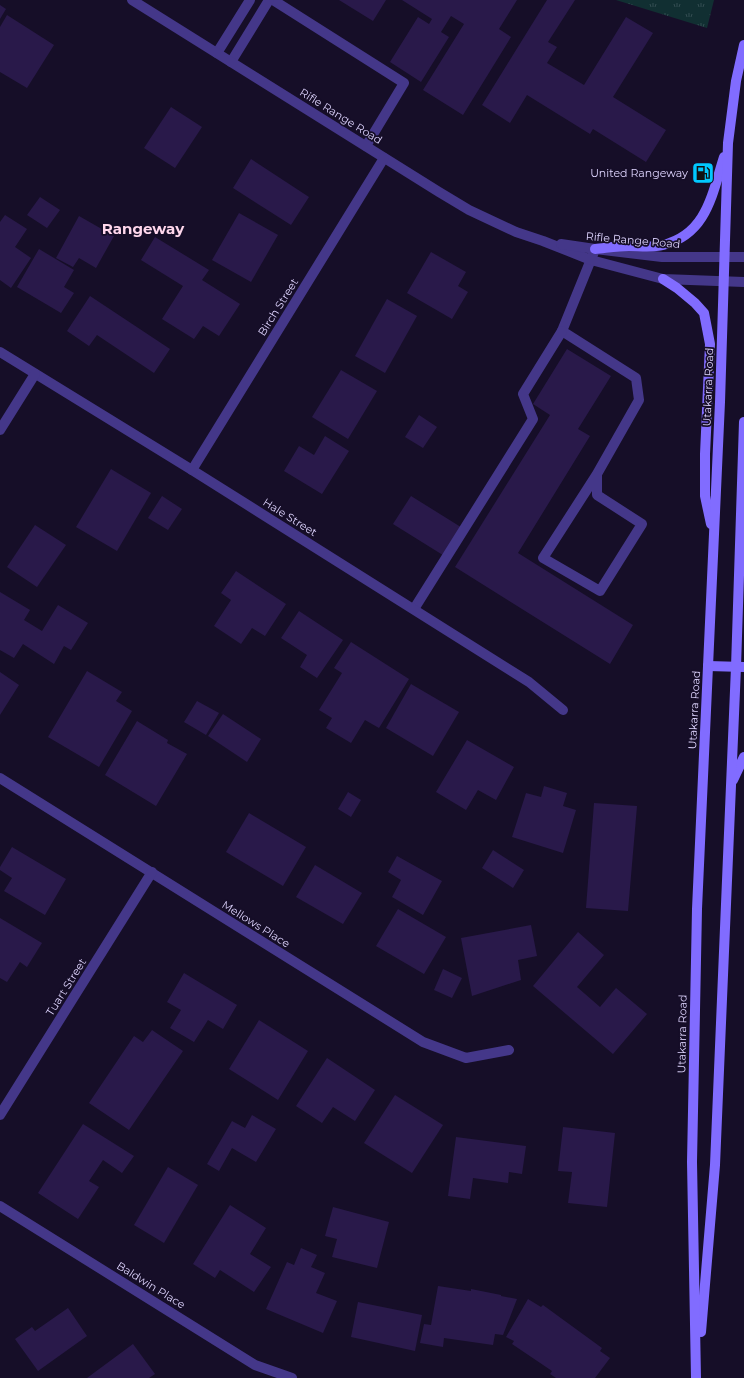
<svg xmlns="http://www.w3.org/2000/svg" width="744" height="1378" font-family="Montserrat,sans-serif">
  <defs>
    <pattern id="park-tufts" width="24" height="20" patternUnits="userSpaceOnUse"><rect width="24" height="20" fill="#112f32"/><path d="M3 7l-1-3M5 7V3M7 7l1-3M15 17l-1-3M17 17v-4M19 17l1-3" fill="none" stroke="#334c51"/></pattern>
  </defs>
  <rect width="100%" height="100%" fill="#160e28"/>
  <path fill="url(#park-tufts)" d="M 616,0 L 714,0 L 707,28 Z"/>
  <g fill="#29194a">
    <path d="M 339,0 L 386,0 L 373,21 Z"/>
    <path d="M 402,0 L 517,0 L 499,29 L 511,37 L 463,115 L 423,90 L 464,24 L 451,16 L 441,32 L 449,37 L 421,82 L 390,62 L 418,17 L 429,24 L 432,19 Z"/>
    <path d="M 547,0 L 575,0 L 548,42 L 557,47 L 547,63 L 584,85 L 626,17 L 653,33 L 613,97 L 666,130 L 646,162 L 593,129 L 590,134 L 527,95 L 510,123 L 482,105 Z"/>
    <path d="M 0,5 L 6,9 L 0,19 Z"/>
    <path d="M 7,15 L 54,45 L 27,88 L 0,72 L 0,27 Z"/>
    <path d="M 171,107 L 202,127 L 175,168 L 144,148 Z"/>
    <path d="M 251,159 L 309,197 L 291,225 L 233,188 Z"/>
    <path d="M 40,197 L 60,210 L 47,228 L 27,215 Z"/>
    <path d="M 239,213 L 278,235 L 251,282 L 212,260 Z"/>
    <path d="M 5,215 L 27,229 L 15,247 L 31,258 L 11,288 L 0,280 L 0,222 Z"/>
    <path d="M 79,216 L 114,236 L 96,268 L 79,258 L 73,267 L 56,258 Z"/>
    <path d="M 155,237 L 209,270 L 202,280 L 240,304 L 219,336 L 203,326 L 194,339 L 162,319 L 183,286 L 141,260 Z"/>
    <path d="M 39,249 L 74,270 L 64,287 L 74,293 L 61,313 L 17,287 Z"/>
    <path d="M 431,252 L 466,272 L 458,286 L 468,292 L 452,319 L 407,293 Z"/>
    <path d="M 90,296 L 170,349 L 154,373 L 97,335 L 89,346 L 67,331 Z"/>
    <path d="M 387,299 L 417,316 L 385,373 L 355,356 Z"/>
    <path d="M 567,349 L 611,376 L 578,429 L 590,436 L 518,553 L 633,625 L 610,664 L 455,567 L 550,415 L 533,404 Z"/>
    <path d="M 341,370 L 377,391 L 348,439 L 312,417 Z"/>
    <path d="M 419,415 L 437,427 L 423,448 L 405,437 Z"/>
    <path d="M 325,436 L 349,451 L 322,494 L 284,471 L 299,446 L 314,455 Z"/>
    <path d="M 111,469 L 151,493 L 117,551 L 76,527 Z"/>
    <path d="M 162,496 L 182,509 L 168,530 L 148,518 Z"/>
    <path d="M 411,496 L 464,529 L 446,557 L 393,524 Z"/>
    <path d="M 35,525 L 66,545 L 37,587 L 7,567 Z"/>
    <path d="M 236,571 L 286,604 L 265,636 L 252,628 L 241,644 L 214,626 L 231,600 L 221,593 Z"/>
    <path d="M 0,592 L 30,610 L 24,620 L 42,631 L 58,605 L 88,623 L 71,650 L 64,646 L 54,664 L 23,644 L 14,658 L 0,650 Z"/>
    <path d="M 299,611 L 343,640 L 317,678 L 300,667 L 307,655 L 281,638 Z"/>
    <path d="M 351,642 L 409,679 L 379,728 L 365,720 L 351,743 L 326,728 L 332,718 L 319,710 L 342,673 L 334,668 Z"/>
    <path d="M 87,671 L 122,692 L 116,701 L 132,711 L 99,767 L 48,737 Z"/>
    <path d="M 0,672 L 19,685 L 0,715 Z"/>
    <path d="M 411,684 L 459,712 L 433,756 L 386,728 Z"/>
    <path d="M 197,701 L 219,713 L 206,735 L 184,722 Z"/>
    <path d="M 223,714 L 261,739 L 247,762 L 208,736 Z"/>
    <path d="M 137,721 L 168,740 L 167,743 L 187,754 L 156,806 L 105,775 Z"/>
    <path d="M 467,740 L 514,767 L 496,800 L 478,790 L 466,810 L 436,792 Z"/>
    <path d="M 544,786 L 567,793 L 563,806 L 576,810 L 563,853 L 512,837 L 526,793 L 541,797 Z"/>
    <path d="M 348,792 L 361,800 L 351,817 L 338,809 Z"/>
    <path d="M 594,803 L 637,806 L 628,911 L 586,908 Z"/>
    <path d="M 249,813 L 306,847 L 283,886 L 226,852 Z"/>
    <path d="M 12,847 L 66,879 L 45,915 L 4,891 L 12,878 L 0,870 L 0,867 Z"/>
    <path d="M 493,850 L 524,870 L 513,888 L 482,868 Z"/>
    <path d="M 397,856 L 442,881 L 423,915 L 392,897 L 401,880 L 388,872 Z"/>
    <path d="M 315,865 L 362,893 L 343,924 L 296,897 Z"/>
    <path d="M 398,909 L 446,937 L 424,974 L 376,946 Z"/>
    <path d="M 0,918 L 42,943 L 27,967 L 20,962 L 7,982 L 0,978 Z"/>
    <path d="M 531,925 L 537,956 L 518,960 L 521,980 L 472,996 L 461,938 Z"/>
    <path d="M 578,932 L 604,955 L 577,987 L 600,1007 L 616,988 L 647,1014 L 613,1054 L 533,986 Z"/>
    <path d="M 443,969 L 462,978 L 452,998 L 434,990 Z"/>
    <path d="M 184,973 L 237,1005 L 223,1029 L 208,1020 L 194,1042 L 170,1028 L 181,1010 L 167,1002 Z"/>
    <path d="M 259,1020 L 308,1051 L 278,1100 L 229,1069 Z"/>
    <path d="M 152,1030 L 183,1051 L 129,1130 L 89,1103 L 134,1036 L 143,1042 Z"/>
    <path d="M 327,1058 L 375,1090 L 355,1121 L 333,1107 L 322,1123 L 296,1106 Z"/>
    <path d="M 395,1095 L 443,1125 L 412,1173 L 364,1143 Z"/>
    <path d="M 252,1115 L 276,1129 L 256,1162 L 232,1148 L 219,1171 L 207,1164 L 232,1121 L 245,1128 Z"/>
    <path d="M 83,1124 L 134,1156 L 122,1173 L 103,1160 L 89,1181 L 99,1187 L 78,1219 L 38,1193 Z"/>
    <path d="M 563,1127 L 615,1133 L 607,1207 L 568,1203 L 572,1172 L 558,1171 Z"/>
    <path d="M 456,1137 L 526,1146 L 522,1174 L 509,1172 L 508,1183 L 473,1178 L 470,1199 L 448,1196 Z"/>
    <path d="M 168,1167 L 198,1185 L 164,1243 L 134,1225 Z"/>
    <path d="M 230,1205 L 266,1228 L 250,1254 L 271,1267 L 254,1292 L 220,1270 L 215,1278 L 193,1264 Z"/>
    <path d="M 333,1207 L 389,1222 L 377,1268 L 332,1257 L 337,1239 L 325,1236 Z"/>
    <path d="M 301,1248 L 317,1255 L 311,1267 L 325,1273 L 316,1293 L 337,1301 L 323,1333 L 266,1309 L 287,1262 L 294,1265 Z"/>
    <path d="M 438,1286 L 471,1291 L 471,1289 L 501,1295 L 501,1296 L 517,1299 L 503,1335 L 495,1334 L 493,1345 L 444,1338 L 443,1347 L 420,1343 L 424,1324 L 431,1325 Z"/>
    <path d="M 528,1299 L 541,1307 L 543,1305 L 602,1348 L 600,1351 L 610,1358 L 595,1378 L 556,1378 L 550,1374 L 552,1371 L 512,1344 L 514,1341 L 506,1337 Z"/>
    <path d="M 358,1302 L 422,1315 L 415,1351 L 351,1337 Z"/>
    <path d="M 68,1308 L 87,1336 L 38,1371 L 15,1339 L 32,1327 L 35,1331 Z"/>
    <path d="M 133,1344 L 155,1374 L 149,1378 L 87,1378 Z"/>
  </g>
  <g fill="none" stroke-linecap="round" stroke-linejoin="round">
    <g stroke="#443789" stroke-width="10">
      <path d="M 273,0 L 404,83 L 366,146"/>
      <path d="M 217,53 L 250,0"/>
      <path d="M 231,62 L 269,0"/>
      <path d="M 594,252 L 562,331 L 636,378 L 639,400 L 597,474 L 543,558 L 600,591 L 642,524 L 597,495 L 597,474"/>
      <path d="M 414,609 L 533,419 L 523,394 L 562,331"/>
    </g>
    <g stroke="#443789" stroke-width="10">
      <path d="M 132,0 L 439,192 L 469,210 L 516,232 L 543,241 L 591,260 L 663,279 L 744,282"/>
      <path d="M 561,244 L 595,249 L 662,257 L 744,257"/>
      <path d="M 0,352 L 192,470 L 529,682 L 563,710"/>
      <path d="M 0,430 L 35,374"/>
      <path d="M 192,470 L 384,158"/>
      <path d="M 0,778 L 423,1042 L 466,1058 L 509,1050"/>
      <path d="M 0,1115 L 152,872"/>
      <path d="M 0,1206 L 255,1365 L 292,1378"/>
    </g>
    <g stroke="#816cff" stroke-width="10">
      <path d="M 595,249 C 606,248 618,246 629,246 C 639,246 652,248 663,245 C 707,234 712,194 724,157"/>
      <path d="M 663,279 L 677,288 L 695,303 L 704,313 L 710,344 L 705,454 L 705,496 L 711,524"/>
      <path d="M 708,666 L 744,667"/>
      <path d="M 733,780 L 744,757"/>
      <path d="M 701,1332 L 715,1165 L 736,667 L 744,422"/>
      <path d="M 696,1378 L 692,1162 L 697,909 L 720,402 L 728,143 L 736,81 L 744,45"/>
    </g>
  </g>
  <defs>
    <g id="fuel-square" transform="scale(1.15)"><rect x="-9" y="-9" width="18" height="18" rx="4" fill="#01c8ff" stroke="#160e28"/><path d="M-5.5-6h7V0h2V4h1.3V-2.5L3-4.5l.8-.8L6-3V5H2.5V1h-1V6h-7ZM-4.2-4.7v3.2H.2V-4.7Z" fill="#111"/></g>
  </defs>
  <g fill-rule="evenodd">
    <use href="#fuel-square" x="703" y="173"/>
  </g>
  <g text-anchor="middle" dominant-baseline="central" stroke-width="3.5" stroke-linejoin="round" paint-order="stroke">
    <g font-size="11" fill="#dfd5ff" stroke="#160e28">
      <text transform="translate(341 116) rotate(32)">Rifle Range Road</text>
      <text transform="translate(633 240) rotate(5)">Rifle Range Road</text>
      <text transform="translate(278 307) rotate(-58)">Birch Street</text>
      <text transform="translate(708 387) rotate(-88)">Utakarra Road</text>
      <text transform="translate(290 517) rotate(32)">Hale Street</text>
      <text transform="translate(694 710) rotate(-87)">Utakarra Road</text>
      <text transform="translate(256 924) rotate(32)">Mellows Place</text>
      <text transform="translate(66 987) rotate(-58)">Tuart Street</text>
      <text transform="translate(682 1034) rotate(-89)">Utakarra Road</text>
      <text transform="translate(151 1285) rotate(32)">Baldwin Place</text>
    </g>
    <g font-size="11" fill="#dfd5ff" stroke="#160e28" text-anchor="end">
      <text x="688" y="173">United Rangeway</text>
    </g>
    <g font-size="15" font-weight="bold" fill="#ffd7ec" stroke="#160e28">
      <text x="143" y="228">Rangeway</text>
    </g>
  </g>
</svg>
